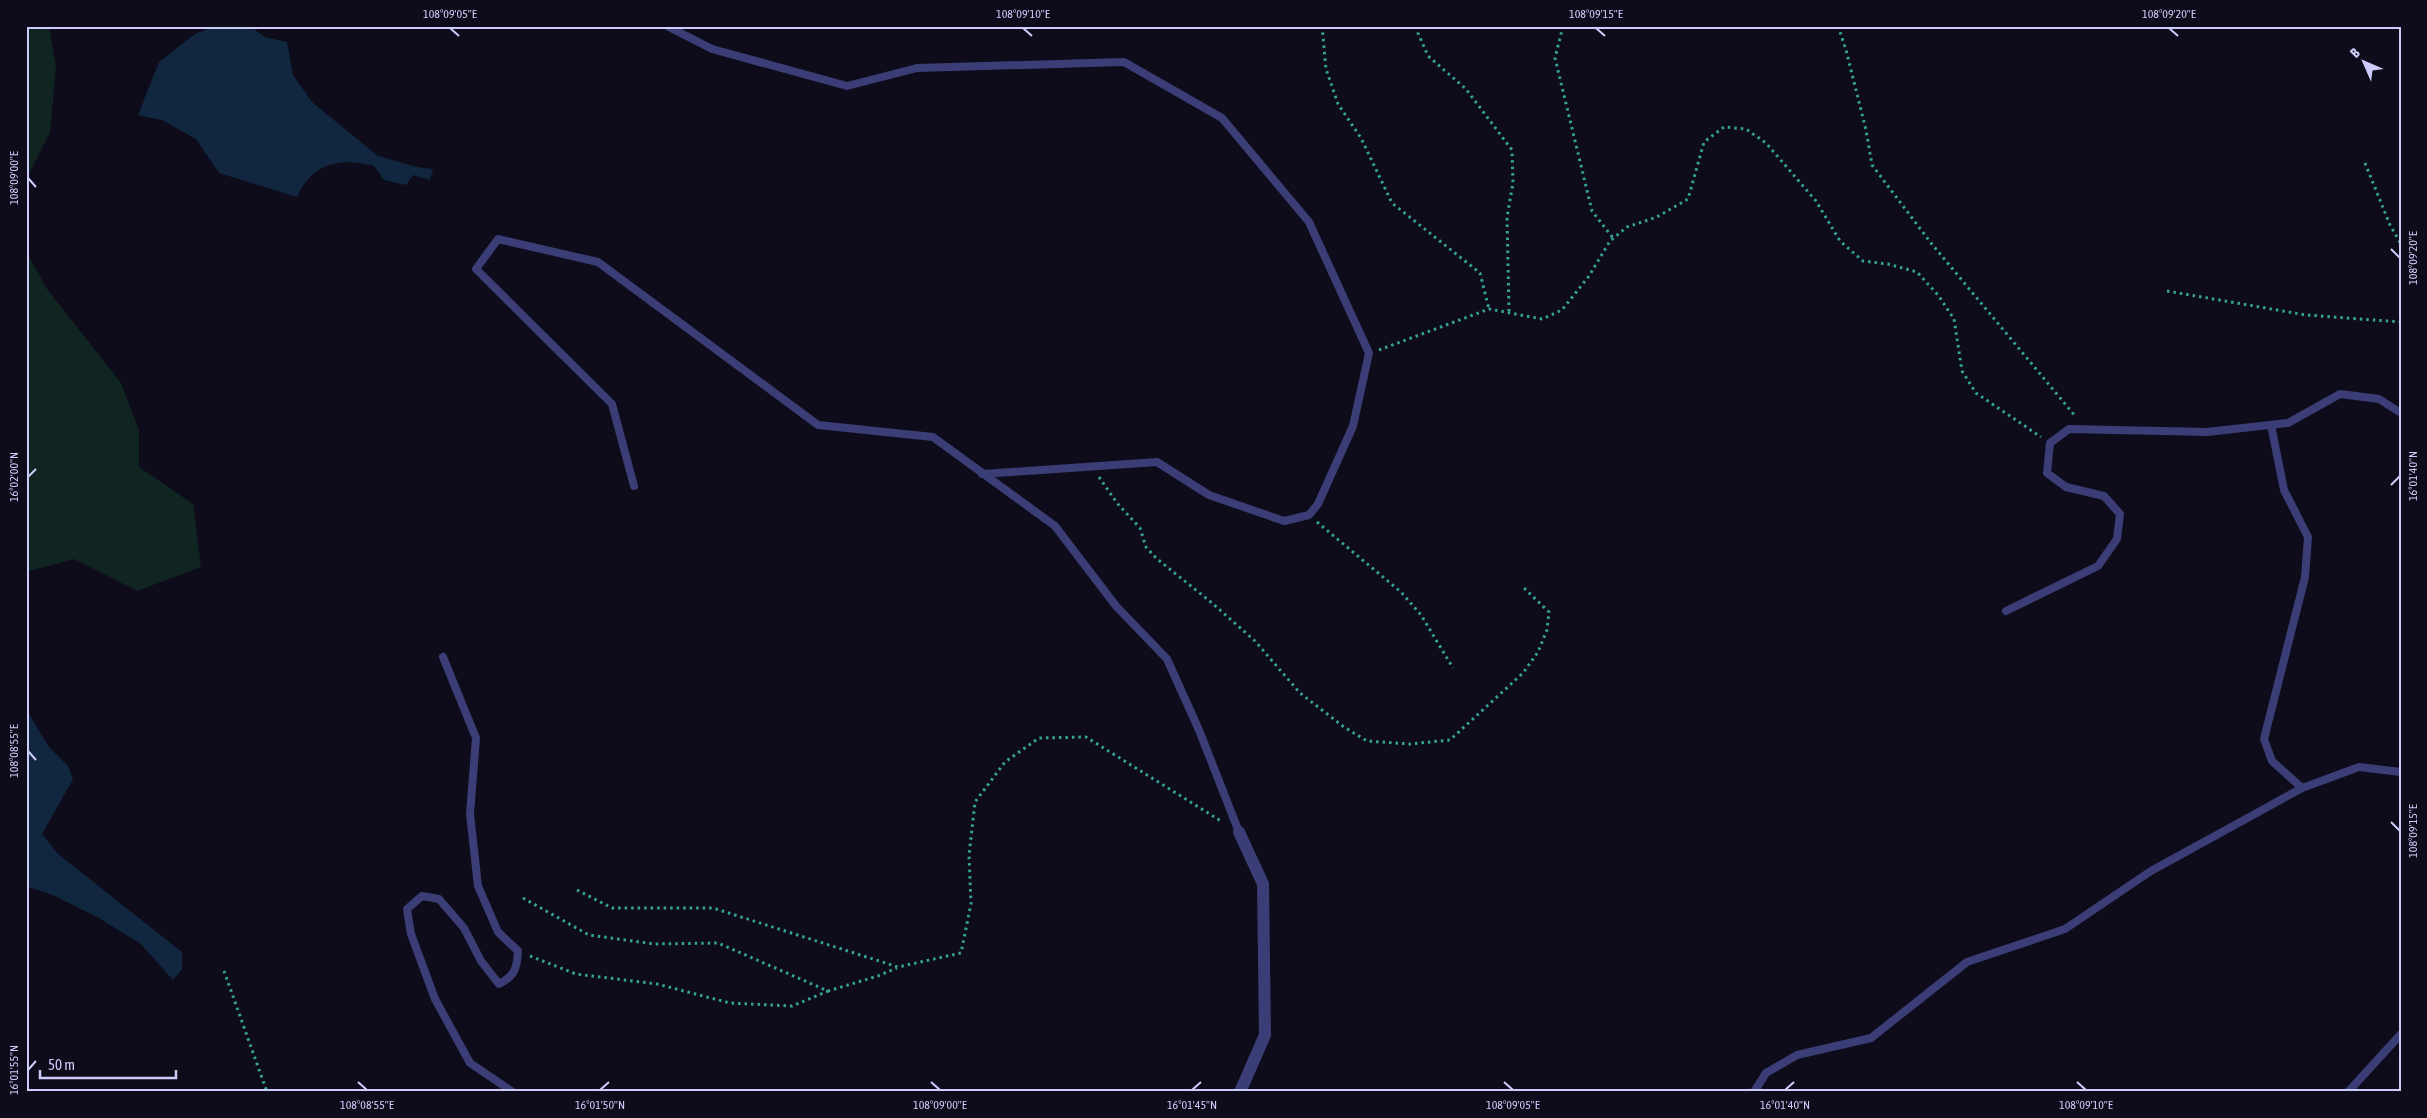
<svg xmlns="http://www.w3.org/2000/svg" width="2427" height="1118" font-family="'Asap Condensed',sans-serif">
  <rect width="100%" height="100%" fill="#0e0c1b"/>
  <g fill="#102422">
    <path d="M 26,26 L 49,26 L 56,67 L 50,132 L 26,180 Z"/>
    <path d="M 26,251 L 47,289 L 121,383 L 139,430 L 139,467 L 193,504 L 201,567 L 137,591 L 74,559 L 26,572 Z"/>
  </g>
  <g fill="#11263f">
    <path d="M 215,26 L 250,26 L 265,37 L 287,42 L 293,75 L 312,102 L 378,156 L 417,167 L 433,169 L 430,180 L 413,175 L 406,185 L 384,180 L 374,166 C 340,157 312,163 297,197 L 219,173 L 196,139 L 162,120 L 138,115 L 159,62 L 195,34 Z"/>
    <path d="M 26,709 L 49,747 L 68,766 L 73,779 L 42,834 L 58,854 L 182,952 L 182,969 L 173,980 L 141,944 L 99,918 L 55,896 L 26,886 Z"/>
  </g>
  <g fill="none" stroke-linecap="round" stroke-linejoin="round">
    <g stroke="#36a395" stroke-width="3" stroke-dasharray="2.5 4" stroke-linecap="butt">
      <path d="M 1322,26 L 1326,69 L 1338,104 L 1361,138 L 1392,203 L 1480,273 L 1489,309"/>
      <path d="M 1419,26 L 1418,33 L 1428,56 L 1466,89 L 1512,150 L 1513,183 L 1507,217 L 1509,311"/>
      <path d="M 1563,26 L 1555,58 L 1592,211 L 1613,238"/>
      <path d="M 1838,26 L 1846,50 L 1866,130 L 1872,165 L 1931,243 L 2076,417"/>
      <path d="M 2365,163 L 2390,225 L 2401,244"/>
      <path d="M 2167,291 L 2306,315 L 2401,322"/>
      <path d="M 1379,350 L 1489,309 L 1542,319 L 1562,310 L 1589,276 L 1610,241 L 1627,227 L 1657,217 L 1688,199 L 1704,142 L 1724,127 L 1746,129 L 1766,143 L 1816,201 L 1840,241 L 1863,261 L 1888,264 L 1917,272 L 1938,295 L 1954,319 L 1962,371 L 1976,393 L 2041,437"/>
      <path d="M 1099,477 L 1117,503 L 1140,528 L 1146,547 L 1156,558 L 1212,603 L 1255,641 L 1300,693 L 1344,727 L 1367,741 L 1410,744 L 1450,740 L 1523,673 L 1538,652 L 1547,630 L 1549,612 L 1523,587"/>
      <path d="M 1317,522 L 1401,592 L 1421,615 L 1453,668"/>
      <path d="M 577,890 L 612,908 L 713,908 L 898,967 L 961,953 L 971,904 L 969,855 L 975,802 L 1005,762 L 1039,738 L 1086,737 L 1221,821"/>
      <path d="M 523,898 L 589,935 L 654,944 L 718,943 L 828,991 L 878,976 L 897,968"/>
      <path d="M 530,956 L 576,974 L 657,984 L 730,1003 L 792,1006 L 828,991"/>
      <path d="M 224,971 L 267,1092"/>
    </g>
    <g stroke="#3b3d76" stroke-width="8">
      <path d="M 667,26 L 712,49 L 847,86 L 917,68 L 1124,62 L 1222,118 L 1309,222 L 1369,353 L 1353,426 L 1318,504 L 1309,515 L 1284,521 L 1209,495 L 1157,462 L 982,474"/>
      <path d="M 2271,425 L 2284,490 L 2308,537 L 2305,577 L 2264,739 L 2272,761 L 2302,788"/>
      <path d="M 634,486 L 612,404 L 476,269 L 498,239 L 598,262 L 818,425 L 933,437 L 1055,526 L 1116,606 L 1167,659 L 1199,730 L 1239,832"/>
      <path d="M 2006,611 L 2098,566 L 2117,539 L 2120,514 L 2104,496 L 2066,487 L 2047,473 L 2050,443 L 2069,429 L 2207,432 L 2288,423 L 2340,394 L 2379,399 L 2401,413"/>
      <path d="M 443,657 L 476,738 L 470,814 L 478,886 L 498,932 L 518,951 C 517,968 515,976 499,984 L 481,961 L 464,928 L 439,899 L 422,896 L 407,909 L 411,934 L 435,999 L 470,1063 L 513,1092"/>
      <path d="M 1754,1092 L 1766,1073 L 1797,1055 L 1871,1038 L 1967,962 L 2065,929 L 2151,871 L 2302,788 L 2359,767 L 2401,772"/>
      <path d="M 2348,1092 L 2401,1034"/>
    </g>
    <path stroke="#3b3d76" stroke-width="12" d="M 1239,832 L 1263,884 L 1265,1035 L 1240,1092"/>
  </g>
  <path fill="none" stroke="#cdcbfa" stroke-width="2" d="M 450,28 L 459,36M 1023,28 L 1032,36M 1596,28 L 1605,36M 2169,28 L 2178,36M 28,178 L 36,187M 2391,249 L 2400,258M 28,477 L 36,469M 2391,485 L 2400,476M 28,751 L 36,760M 2391,822 L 2400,831M 28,1070 L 36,1061M 358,1082 L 367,1090M 931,1082 L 940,1090M 1504,1082 L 1513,1090M 2077,1082 L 2086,1090M 600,1090 L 609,1082M 1192,1090 L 1201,1082M 1785,1090 L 1794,1082"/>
  <rect width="2427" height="1118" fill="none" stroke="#0e0c1b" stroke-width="55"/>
  <g transform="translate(2364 62) rotate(315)" stroke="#0e0c1b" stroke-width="4" paint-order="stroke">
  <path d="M0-4L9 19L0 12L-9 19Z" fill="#cdcbfa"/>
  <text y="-8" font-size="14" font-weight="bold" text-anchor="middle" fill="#cdcbfa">B</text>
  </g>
  <path d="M40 1070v8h136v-8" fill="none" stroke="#cdcbfa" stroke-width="2.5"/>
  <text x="48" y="1070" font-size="15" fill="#cdcbfa" stroke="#0e0c1b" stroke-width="4" paint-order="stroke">50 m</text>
  <rect x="28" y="28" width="2372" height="1062" fill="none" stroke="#cdcbfa" stroke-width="2"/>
  <g font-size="12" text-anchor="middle" fill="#cdcbfa">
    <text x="450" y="18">108°09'05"E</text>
    <text x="1023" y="18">108°09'10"E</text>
    <text x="1596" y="18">108°09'15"E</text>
    <text x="2169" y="18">108°09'20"E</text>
    <text transform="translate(14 178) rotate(-90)" y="4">108°09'00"E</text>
    <text transform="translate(2413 258) rotate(-90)" y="4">108°09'20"E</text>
    <text transform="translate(2413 476) rotate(-90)" y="4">16°01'40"N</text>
    <text transform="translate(14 477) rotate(-90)" y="4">16°02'00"N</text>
    <text transform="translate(14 751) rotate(-90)" y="4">108°08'55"E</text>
    <text transform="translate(2413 831) rotate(-90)" y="4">108°09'15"E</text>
    <text transform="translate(14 1070) rotate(-90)" y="4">16°01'55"N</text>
    <text x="367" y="1109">108°08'55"E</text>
    <text x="600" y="1109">16°01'50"N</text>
    <text x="940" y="1109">108°09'00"E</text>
    <text x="1192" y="1109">16°01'45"N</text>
    <text x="1513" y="1109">108°09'05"E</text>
    <text x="1785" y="1109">16°01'40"N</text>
    <text x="2086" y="1109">108°09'10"E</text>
  </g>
</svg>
